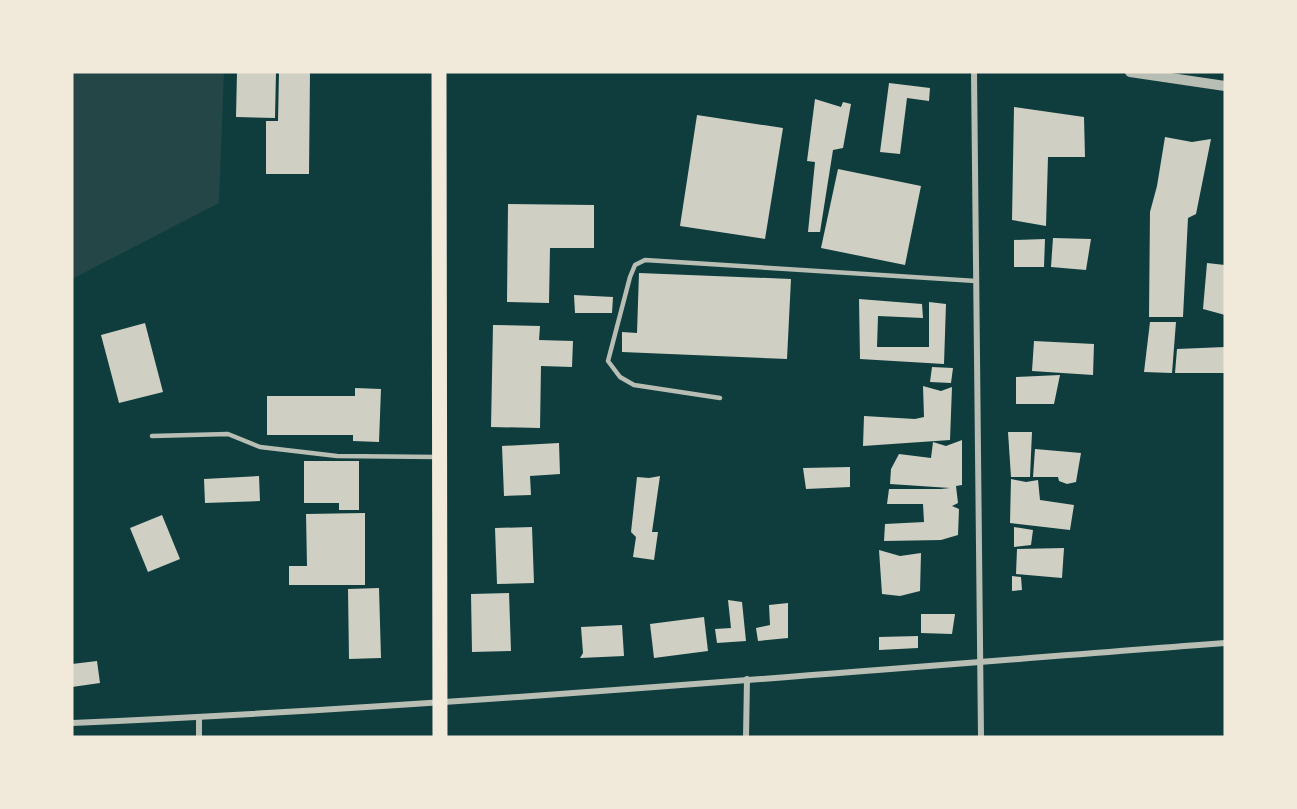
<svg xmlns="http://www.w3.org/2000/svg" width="1297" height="809" font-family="'Source Serif 4',serif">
  <rect width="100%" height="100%" fill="#0f3d3e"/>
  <path fill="#244646" d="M 72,72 L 224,72 L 219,203 L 72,279 Z"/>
  <g fill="#cfcfc3">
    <path d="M 237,72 L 276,72 L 275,118 L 236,117 Z"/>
    <path d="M 279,72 L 310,72 L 309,174 L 266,174 L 266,121 L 278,121 Z"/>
    <path d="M 889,83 L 930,88 L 929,101 L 907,98 L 900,154 L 880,152 Z"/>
    <path d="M 815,99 L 841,107 L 843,102 L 851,104 L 843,148 L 833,150 L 820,232 L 808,232 L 815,162 L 807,161 Z"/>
    <path d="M 1014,107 L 1084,117 L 1085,157 L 1048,157 L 1046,226 L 1012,220 Z"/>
    <path d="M 697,115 L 783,128 L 765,239 L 680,226 Z"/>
    <path d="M 1165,137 L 1192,142 L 1211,139 L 1196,214 L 1188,218 L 1183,317 L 1149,317 L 1150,212 L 1157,186 Z"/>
    <path d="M 838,169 L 921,186 L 905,265 L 821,248 Z"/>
    <path d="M 508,204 L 594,205 L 594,248 L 550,248 L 549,303 L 507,302 Z"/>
    <path d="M 1053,238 L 1091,239 L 1086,270 L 1051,267 Z"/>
    <path d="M 1045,239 L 1044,267 L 1014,267 L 1014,240 Z"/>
    <path d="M 1207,263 L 1225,265 L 1225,315 L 1203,309 Z"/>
    <path d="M 639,273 L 791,279 L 787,359 L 622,352 L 622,332 L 637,333 Z"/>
    <path d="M 574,295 L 613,297 L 612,313 L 575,313 Z"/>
    <path d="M 859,299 L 922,304 L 923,318 L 878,316 L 877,347 L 929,347 L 929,302 L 946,304 L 944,364 L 860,359 Z"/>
    <path d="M 1150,322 L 1176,322 L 1172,373 L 1144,372 Z"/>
    <path d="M 145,323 L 163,392 L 119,403 L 101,335 Z"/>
    <path d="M 493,325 L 540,326 L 539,340 L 573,341 L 572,367 L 541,366 L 540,428 L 491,427 Z"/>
    <path d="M 1034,341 L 1094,344 L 1093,375 L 1032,371 Z"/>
    <path d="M 1225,347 L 1225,373 L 1175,373 L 1177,349 Z"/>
    <path d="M 932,367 L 953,368 L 951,383 L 930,382 Z"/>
    <path d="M 1060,375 L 1054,404 L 1016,404 L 1016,377 Z"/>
    <path d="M 923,386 L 941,391 L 952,387 L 950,440 L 863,446 L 864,416 L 915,419 L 924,417 Z"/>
    <path d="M 355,388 L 381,389 L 379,442 L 353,441 L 353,435 L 267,435 L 267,396 L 355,396 Z"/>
    <path d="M 1008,432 L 1032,432 L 1030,477 L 1011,477 Z"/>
    <path d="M 962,440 L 962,485 L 956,486 L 958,503 L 952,506 L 959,509 L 958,535 L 941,540 L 884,541 L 885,524 L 924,522 L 923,504 L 887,504 L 889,489 L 941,489 L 950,488 L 890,484 L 891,469 L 899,454 L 931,458 L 933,442 L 946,446 Z"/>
    <path d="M 559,443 L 560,474 L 530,476 L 531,495 L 504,496 L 502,446 Z"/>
    <path d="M 1035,449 L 1081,453 L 1076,482 L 1067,484 L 1059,481 L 1058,477 L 1033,477 Z"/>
    <path d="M 304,461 L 359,461 L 359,510 L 339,510 L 339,503 L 304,503 Z"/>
    <path d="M 850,467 L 850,487 L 806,489 L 803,468 Z"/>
    <path d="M 259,476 L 260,501 L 205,503 L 204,479 Z"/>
    <path d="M 660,476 L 652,532 L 658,532 L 654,560 L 633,557 L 636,537 L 631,532 L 637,477 L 649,478 Z"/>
    <path d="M 1011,479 L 1026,482 L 1038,480 L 1040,500 L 1074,505 L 1070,530 L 1010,523 Z"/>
    <path d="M 365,513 L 365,585 L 289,585 L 289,566 L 307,566 L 306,514 Z"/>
    <path d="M 162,515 L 180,559 L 148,572 L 130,528 Z"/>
    <path d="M 532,527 L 534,583 L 497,584 L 495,528 Z"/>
    <path d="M 1014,527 L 1033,530 L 1031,545 L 1014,547 Z"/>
    <path d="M 1064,548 L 1062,578 L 1016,574 L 1017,549 Z"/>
    <path d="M 879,550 L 900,556 L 921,553 L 920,591 L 900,596 L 882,594 Z"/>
    <path d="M 1012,576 L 1021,577 L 1022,590 L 1012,591 Z"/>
    <path d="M 379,588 L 381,658 L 349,659 L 348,589 Z"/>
    <path d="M 509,593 L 511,651 L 472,652 L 471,594 Z"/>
    <path d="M 728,600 L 742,602 L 746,641 L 717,643 L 715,629 L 731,628 Z"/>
    <path d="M 788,603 L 788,638 L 758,641 L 756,628 L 770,625 L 769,605 Z"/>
    <path d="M 921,614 L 955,614 L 952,634 L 921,633 Z"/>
    <path d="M 704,617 L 708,651 L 654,658 L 650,624 Z"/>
    <path d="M 622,625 L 624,656 L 580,658 L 583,653 L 581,627 Z"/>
    <path d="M 918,636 L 918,648 L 879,650 L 879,637 Z"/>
    <path d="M 97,661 L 100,683 L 72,687 L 72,664 Z"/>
  </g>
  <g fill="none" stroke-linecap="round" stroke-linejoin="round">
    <g stroke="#b8beb3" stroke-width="4.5">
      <path d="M 720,398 L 634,385 L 620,377 L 608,361 L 630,277 L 635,265 L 645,260 L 976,281"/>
      <path d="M 152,436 L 228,434 L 260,447 L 337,456 L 438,457"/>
    </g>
    <g stroke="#b8beb3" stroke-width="6">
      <path d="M 974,72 L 981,737"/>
      <path d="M 72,723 C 457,706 841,672 1225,643"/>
      <path d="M 199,737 L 199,717"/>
      <path d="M 746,737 L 747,679"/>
    </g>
    <path stroke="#b8beb3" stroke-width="10" d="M 1130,72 L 1225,86"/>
    <path stroke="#f1e9da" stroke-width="15" d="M 439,72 L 440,737"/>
  </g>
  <rect width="1297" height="809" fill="none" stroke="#f1e9da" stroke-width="147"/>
</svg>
